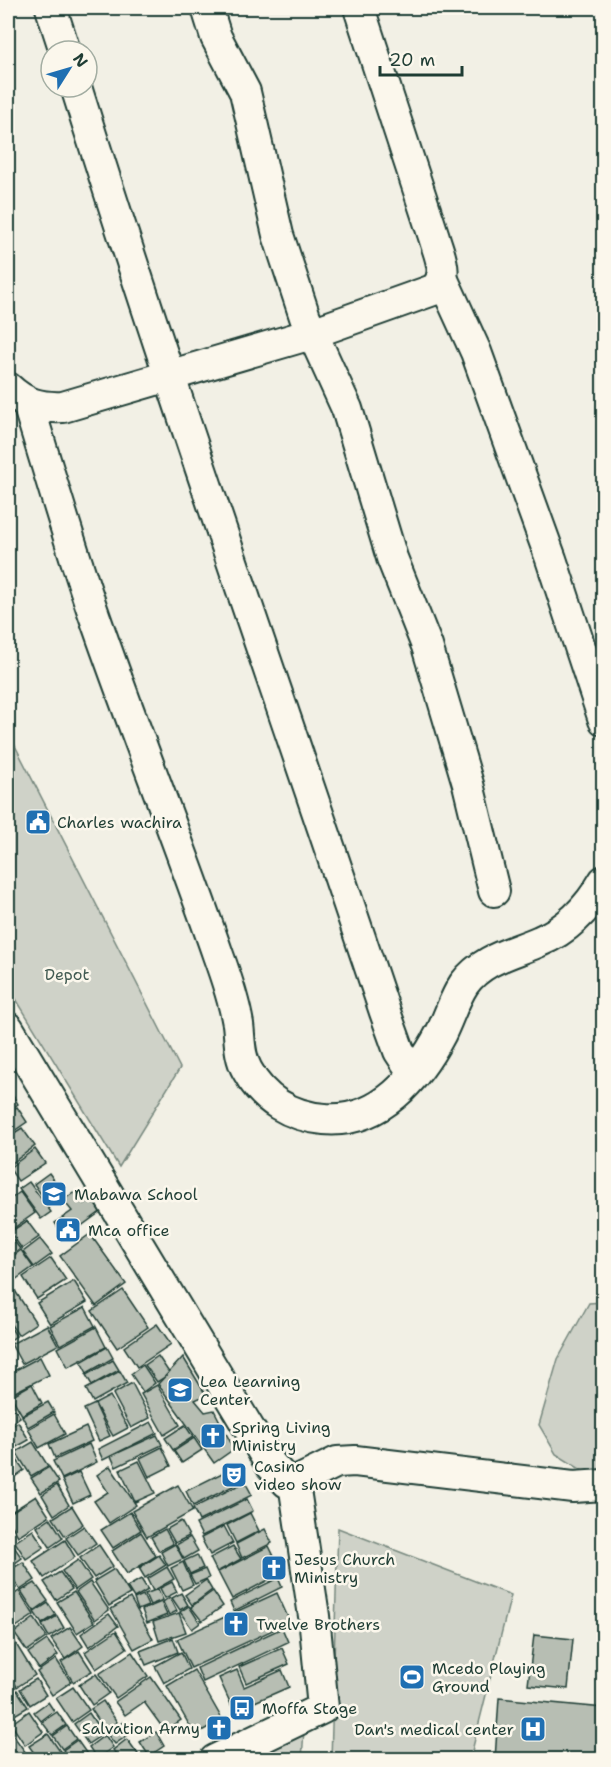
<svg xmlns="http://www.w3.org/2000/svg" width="611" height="1767" font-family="'Shantell Sans',sans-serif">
  <rect width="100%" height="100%" fill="#f2f0e5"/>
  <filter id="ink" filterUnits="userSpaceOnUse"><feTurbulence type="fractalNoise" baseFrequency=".0167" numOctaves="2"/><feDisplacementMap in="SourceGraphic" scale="12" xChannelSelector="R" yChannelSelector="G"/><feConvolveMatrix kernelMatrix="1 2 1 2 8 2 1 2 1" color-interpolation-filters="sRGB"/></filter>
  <g filter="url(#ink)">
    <g fill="#cfd2c8" stroke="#77887e" stroke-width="1.5">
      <path d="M 8,732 L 180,1068 L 119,1167 L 8,986 Z"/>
      <path d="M 603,1302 L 603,1474 L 596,1479 L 556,1454 L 539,1425 L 558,1359 L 589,1303 Z"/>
      <path d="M 338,1528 L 511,1595 L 470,1759 L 331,1760 Z"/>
      <path d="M 304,1730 L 302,1759 L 231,1759 Z"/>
    </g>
    <g fill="#b7beb3" stroke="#1f3d34" stroke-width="1.5">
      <path d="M 8,1088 L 18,1104 L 8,1111 Z"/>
      <path d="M 17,1107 L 27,1122 L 11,1133 L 8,1128 L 8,1113 Z"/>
      <path d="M 22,1128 L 35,1146 L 8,1166 L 8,1137 Z"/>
      <path d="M 35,1149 L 45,1163 L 18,1181 L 9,1168 Z"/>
      <path d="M 49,1173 L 65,1195 L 49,1206 L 34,1184 Z"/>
      <path d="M 29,1182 L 51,1212 L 41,1219 L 19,1189 Z"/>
      <path d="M 20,1192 L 35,1213 L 8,1232 L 8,1201 Z"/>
      <path d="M 75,1192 L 84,1204 L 94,1197 L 103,1210 L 65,1238 L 55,1223 L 72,1211 L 63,1200 Z"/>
      <path d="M 27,1221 L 39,1237 L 22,1249 L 10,1232 Z"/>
      <path d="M 8,1233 L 20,1249 L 8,1259 Z"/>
      <path d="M 90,1234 L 126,1284 L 96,1306 L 60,1256 Z"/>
      <path d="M 40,1239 L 52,1254 L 34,1267 L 23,1252 Z"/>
      <path d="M 21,1250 L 33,1267 L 15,1280 L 8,1269 L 8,1260 Z"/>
      <path d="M 51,1258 L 66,1280 L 37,1299 L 23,1277 Z"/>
      <path d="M 8,1280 L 36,1323 L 18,1335 L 8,1320 Z"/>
      <path d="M 74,1281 L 87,1302 L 50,1324 L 37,1303 Z"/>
      <path d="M 123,1290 L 148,1327 L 117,1348 L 92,1311 Z"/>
      <path d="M 85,1307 L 95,1326 L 60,1345 L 50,1326 Z"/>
      <path d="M 8,1323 L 16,1336 L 8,1342 Z"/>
      <path d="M 157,1324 L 171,1344 L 137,1367 L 124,1347 Z"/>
      <path d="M 47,1325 L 58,1345 L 22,1364 L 11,1344 Z"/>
      <path d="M 96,1327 L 106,1347 L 68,1367 L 58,1348 Z"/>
      <path d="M 107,1347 L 113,1358 L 87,1373 L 81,1362 Z"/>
      <path d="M 158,1356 L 170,1374 L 157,1382 L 145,1365 Z"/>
      <path d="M 40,1357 L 49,1375 L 9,1395 L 8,1374 Z"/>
      <path d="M 183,1357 L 206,1395 L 195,1400 L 205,1412 L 214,1410 L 234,1449 L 214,1463 L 158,1384 Z"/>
      <path d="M 113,1360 L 119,1370 L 92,1385 L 86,1375 Z"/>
      <path d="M 143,1365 L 155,1383 L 143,1392 L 131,1374 Z"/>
      <path d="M 120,1371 L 127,1383 L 93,1402 L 86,1389 Z"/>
      <path d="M 132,1383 L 150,1418 L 131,1428 L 113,1394 Z"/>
      <path d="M 32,1384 L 42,1403 L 22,1415 L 11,1396 Z"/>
      <path d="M 157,1385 L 180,1425 L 164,1435 L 141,1394 Z"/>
      <path d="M 110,1396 L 128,1428 L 113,1436 L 95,1404 Z"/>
      <path d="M 8,1398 L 20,1417 L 8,1425 Z"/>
      <path d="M 48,1402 L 54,1412 L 28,1427 L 22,1416 Z"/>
      <path d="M 95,1404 L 110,1436 L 99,1441 L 84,1409 Z"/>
      <path d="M 54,1414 L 65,1434 L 39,1448 L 28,1429 Z"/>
      <path d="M 18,1422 L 29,1440 L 11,1450 L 8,1443 L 8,1428 Z"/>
      <path d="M 151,1422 L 157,1433 L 103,1460 L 98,1449 Z"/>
      <path d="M 185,1425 L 193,1437 L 173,1450 L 165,1438 Z"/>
      <path d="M 86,1427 L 92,1441 L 55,1458 L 49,1444 Z"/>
      <path d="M 157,1435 L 162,1445 L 116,1467 L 111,1456 Z"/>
      <path d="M 194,1438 L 202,1450 L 182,1463 L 174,1451 Z"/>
      <path d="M 33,1442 L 48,1466 L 31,1476 L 16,1452 Z"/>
      <path d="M 89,1444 L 97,1462 L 62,1479 L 53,1461 Z"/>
      <path d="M 162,1447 L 171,1466 L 149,1477 L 140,1458 Z"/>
      <path d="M 12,1453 L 24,1470 L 9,1481 L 8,1456 Z"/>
      <path d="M 139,1461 L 155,1493 L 135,1502 L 120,1470 Z"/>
      <path d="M 238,1465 L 245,1480 L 193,1506 L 186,1491 Z"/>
      <path d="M 110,1466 L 136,1505 L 109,1523 L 94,1501 L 108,1492 L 97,1475 Z"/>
      <path d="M 49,1467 L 59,1482 L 41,1493 L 31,1478 Z"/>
      <path d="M 79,1472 L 90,1495 L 73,1503 L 62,1480 Z"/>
      <path d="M 245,1482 L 252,1495 L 199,1521 L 193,1508 Z"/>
      <path d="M 57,1485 L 69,1505 L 54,1515 L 42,1495 Z"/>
      <path d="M 178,1485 L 193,1511 L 147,1537 L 132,1511 Z"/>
      <path d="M 36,1496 L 49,1516 L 18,1536 L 8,1519 L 8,1514 Z"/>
      <path d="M 247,1499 L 253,1511 L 202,1536 L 196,1524 Z"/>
      <path d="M 72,1506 L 83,1524 L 65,1536 L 53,1518 Z"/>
      <path d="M 130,1512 L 141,1530 L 113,1548 L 101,1530 Z"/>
      <path d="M 250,1513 L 259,1531 L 236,1543 L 227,1525 Z"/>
      <path d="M 50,1518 L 63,1538 L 50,1547 L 37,1527 Z"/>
      <path d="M 181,1521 L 189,1536 L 175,1543 L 167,1529 Z"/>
      <path d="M 84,1526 L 96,1543 L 78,1555 L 66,1538 Z"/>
      <path d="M 224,1526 L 233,1543 L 210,1555 L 201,1538 Z"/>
      <path d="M 165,1529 L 173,1544 L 159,1551 L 151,1537 Z"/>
      <path d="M 265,1529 L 272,1543 L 242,1558 L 236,1544 Z"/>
      <path d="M 33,1530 L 44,1547 L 26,1559 L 15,1542 Z"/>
      <path d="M 141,1532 L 156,1556 L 127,1574 L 112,1551 Z"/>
      <path d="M 190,1537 L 198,1551 L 184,1559 L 176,1545 Z"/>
      <path d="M 65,1540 L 75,1557 L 44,1578 L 33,1561 Z"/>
      <path d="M 12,1544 L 22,1558 L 8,1568 L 8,1547 Z"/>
      <path d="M 175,1544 L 183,1559 L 168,1566 L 161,1552 Z"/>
      <path d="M 99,1545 L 113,1566 L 94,1578 L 80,1558 Z"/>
      <path d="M 233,1546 L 241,1559 L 217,1572 L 210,1558 Z"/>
      <path d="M 269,1546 L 282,1573 L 232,1599 L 218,1572 Z"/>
      <path d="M 159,1555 L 166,1565 L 145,1578 L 139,1568 Z"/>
      <path d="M 197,1555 L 203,1568 L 190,1574 L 184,1561 Z"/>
      <path d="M 78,1560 L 91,1579 L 75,1590 L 62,1571 Z"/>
      <path d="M 23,1562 L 35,1580 L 20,1590 L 8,1571 Z"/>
      <path d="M 183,1562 L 193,1585 L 182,1590 L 171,1568 Z"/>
      <path d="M 167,1567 L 174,1579 L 153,1591 L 147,1579 Z"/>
      <path d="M 114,1569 L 130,1594 L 109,1606 L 94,1581 Z"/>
      <path d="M 205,1569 L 209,1578 L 195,1584 L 190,1575 Z"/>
      <path d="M 60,1572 L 72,1589 L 56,1600 L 44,1582 Z"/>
      <path d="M 8,1575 L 16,1588 L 8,1594 Z"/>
      <path d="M 278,1578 L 282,1587 L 234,1611 L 230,1602 Z"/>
      <path d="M 141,1579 L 148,1590 L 134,1598 L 127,1587 Z"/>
      <path d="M 206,1580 L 212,1590 L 192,1605 L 185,1595 Z"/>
      <path d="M 90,1582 L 109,1610 L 95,1620 L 76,1592 Z"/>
      <path d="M 172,1582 L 177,1592 L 165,1598 L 160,1588 Z"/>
      <path d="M 35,1583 L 48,1601 L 34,1611 L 21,1591 Z"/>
      <path d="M 158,1589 L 163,1600 L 150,1605 L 145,1594 Z"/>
      <path d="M 19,1591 L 34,1615 L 13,1629 L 8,1620 L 8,1599 Z"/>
      <path d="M 213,1591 L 223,1606 L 202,1621 L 191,1607 Z"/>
      <path d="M 74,1592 L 94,1622 L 77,1633 L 57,1602 Z"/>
      <path d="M 181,1593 L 188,1605 L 180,1610 L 172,1598 Z"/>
      <path d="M 277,1593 L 290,1622 L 191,1668 L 177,1639 Z"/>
      <path d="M 143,1595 L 148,1606 L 138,1610 L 134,1599 Z"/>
      <path d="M 170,1597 L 177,1611 L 169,1615 L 163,1602 Z"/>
      <path d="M 130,1598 L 153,1639 L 134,1649 L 111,1609 Z"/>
      <path d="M 161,1602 L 167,1615 L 147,1623 L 142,1610 Z"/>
      <path d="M 48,1603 L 56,1615 L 42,1624 L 34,1612 Z"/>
      <path d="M 189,1606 L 200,1623 L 192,1629 L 180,1612 Z"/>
      <path d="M 179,1613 L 186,1632 L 159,1641 L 153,1622 Z"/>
      <path d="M 109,1614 L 118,1626 L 89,1647 L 81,1634 Z"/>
      <path d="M 57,1616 L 64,1628 L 49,1637 L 42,1625 Z"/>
      <path d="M 34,1618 L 47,1637 L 27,1651 L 14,1633 Z"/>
      <path d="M 70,1627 L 83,1646 L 65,1659 L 51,1639 Z"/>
      <path d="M 282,1628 L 288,1642 L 203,1682 L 197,1668 Z"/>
      <path d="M 8,1631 L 35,1675 L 17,1687 L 8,1672 Z"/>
      <path d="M 116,1631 L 127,1648 L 96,1669 L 85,1652 Z"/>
      <path d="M 534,1635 L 573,1639 L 568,1689 L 528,1685 Z"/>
      <path d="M 173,1638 L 178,1652 L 146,1665 L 140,1651 Z"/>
      <path d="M 47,1640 L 58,1655 L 39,1669 L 28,1653 Z"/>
      <path d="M 282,1648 L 289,1664 L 246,1683 L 239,1667 Z"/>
      <path d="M 79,1651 L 92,1671 L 73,1682 L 61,1662 Z"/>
      <path d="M 132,1652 L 148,1676 L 116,1698 L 99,1674 Z"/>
      <path d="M 181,1652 L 189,1669 L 164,1683 L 155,1666 Z"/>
      <path d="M 56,1659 L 71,1682 L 52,1695 L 37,1672 Z"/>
      <path d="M 194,1670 L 222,1719 L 195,1735 L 167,1686 Z"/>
      <path d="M 237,1670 L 244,1687 L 282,1670 L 289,1687 L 234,1711 L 219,1678 Z"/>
      <path d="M 96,1674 L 109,1693 L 92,1705 L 79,1685 Z"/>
      <path d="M 151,1677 L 181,1720 L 165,1731 L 144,1702 L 125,1715 L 115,1702 Z"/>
      <path d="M 36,1679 L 46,1695 L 30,1705 L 20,1689 Z"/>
      <path d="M 73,1687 L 89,1710 L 72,1722 L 56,1698 Z"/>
      <path d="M 17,1690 L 28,1707 L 8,1719 L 8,1696 Z"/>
      <path d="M 499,1698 L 604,1708 L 602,1760 L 495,1760 Z"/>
      <path d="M 103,1701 L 117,1722 L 105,1730 L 91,1709 Z"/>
      <path d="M 48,1702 L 54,1711 L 41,1721 L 34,1712 Z"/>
      <path d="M 29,1711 L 43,1732 L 25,1745 L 11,1724 Z"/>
      <path d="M 57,1712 L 66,1725 L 52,1735 L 42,1722 Z"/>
      <path d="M 89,1713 L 103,1734 L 88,1744 L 74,1724 Z"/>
      <path d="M 123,1722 L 131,1733 L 115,1744 L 107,1734 Z"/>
      <path d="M 67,1726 L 76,1739 L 62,1749 L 53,1736 Z"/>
      <path d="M 8,1728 L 26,1753 L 17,1760 L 12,1760 L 8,1753 Z"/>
      <path d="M 156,1732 L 164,1746 L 149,1756 L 140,1742 Z"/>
      <path d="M 48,1734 L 66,1760 L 39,1760 L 29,1746 Z"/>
      <path d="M 105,1735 L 113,1747 L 97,1759 L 89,1747 Z"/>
      <path d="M 127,1739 L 140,1757 L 137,1760 L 120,1760 L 113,1750 Z"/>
      <path d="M 77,1740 L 87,1754 L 79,1760 L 69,1760 L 63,1750 Z"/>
    </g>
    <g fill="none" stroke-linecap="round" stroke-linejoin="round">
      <g stroke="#1f3d34" stroke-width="34">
        <g id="minor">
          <path d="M 51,8 L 65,51"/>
          <path d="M 207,8 L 216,37 L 245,92 L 278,235 L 305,317 L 347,409 L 392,558 L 427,646 L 468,784 L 494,891"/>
          <path d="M 76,87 C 173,397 282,704 385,1012 L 399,1051 L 414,1074"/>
          <path d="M 443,280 L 476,352 L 551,559 L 604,720"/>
          <path d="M 8,388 C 25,404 40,408 63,407 L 301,337 L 433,290 C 451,277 439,255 434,237 L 359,8"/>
          <path d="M 28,404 C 49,472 69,541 92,609 C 132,725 178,839 218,955 C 226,977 234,1001 238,1024 C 240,1040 239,1056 247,1070 C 263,1100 291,1116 324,1119 C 380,1124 418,1077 441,1033 C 449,1017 454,999 464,984 C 483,958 513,953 540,941 C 569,929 589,907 604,881"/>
          <path d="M 8,1028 L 271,1465 L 287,1482 L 294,1483 L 337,1462 L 355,1461 L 573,1487 L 604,1485"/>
          <path d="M 215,1760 L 323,1708 L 314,1616 L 294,1483"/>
        </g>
      </g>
      <use href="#minor" stroke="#fbf7ec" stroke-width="30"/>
    </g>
  </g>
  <defs>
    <g id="civic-square" transform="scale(1.35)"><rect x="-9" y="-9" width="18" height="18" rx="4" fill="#1f6fb2" stroke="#fbf7ec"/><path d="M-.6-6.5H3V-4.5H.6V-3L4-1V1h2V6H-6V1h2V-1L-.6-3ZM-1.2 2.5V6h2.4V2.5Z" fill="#fff"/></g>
    <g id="school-square" transform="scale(1.35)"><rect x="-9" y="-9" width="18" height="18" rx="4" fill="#1f6fb2" stroke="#fbf7ec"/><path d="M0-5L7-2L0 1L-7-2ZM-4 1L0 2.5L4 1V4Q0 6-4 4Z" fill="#fff"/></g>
    <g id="church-square" transform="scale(1.35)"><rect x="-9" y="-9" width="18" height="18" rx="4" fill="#1f6fb2" stroke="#fbf7ec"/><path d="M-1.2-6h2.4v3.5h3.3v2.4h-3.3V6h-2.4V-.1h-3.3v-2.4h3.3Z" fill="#fff"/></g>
    <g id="theatre-square" transform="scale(1.35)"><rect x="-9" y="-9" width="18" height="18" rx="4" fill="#1f6fb2" stroke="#fbf7ec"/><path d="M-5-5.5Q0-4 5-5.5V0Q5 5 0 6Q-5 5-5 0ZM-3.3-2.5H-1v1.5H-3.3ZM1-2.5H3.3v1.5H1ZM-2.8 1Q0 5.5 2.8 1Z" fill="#fff"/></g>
    <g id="stadium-square" transform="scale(1.35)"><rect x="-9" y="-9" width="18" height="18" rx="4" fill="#1f6fb2" stroke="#fbf7ec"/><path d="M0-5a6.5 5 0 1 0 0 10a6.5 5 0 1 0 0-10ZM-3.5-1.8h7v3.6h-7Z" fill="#fff"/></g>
    <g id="bus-square" transform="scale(1.35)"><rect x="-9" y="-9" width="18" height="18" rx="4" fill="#1f6fb2" stroke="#fbf7ec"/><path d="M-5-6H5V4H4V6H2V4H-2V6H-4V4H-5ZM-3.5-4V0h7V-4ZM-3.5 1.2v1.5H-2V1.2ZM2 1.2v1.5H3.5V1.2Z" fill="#fff"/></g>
    <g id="hospital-square" transform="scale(1.35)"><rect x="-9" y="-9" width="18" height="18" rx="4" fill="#1f6fb2" stroke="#fbf7ec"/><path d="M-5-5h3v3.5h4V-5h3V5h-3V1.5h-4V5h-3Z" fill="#fff"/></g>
  </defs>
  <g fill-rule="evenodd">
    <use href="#civic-square" x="38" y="822"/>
    <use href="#school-square" x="54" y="1194"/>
    <use href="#civic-square" x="68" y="1230"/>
    <use href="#school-square" x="180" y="1390"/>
    <use href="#church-square" x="213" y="1436"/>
    <use href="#theatre-square" x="234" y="1475"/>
    <use href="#church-square" x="274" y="1568"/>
    <use href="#church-square" x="236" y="1624"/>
    <use href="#stadium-square" x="412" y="1677"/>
    <use href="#bus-square" x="242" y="1708"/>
    <use href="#church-square" x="219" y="1728"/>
    <use href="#hospital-square" x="533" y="1729"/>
  </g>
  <g text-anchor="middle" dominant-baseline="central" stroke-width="5" stroke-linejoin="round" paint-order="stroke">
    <g font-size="16" fill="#1f3d34" stroke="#fbf7ec" text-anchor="start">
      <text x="57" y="822">Charles wachira</text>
      <text x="74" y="1194">Mabawa School</text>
      <text x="88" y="1230">Mca office</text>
      <text x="200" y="1381">Lea Learning<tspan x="200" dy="18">Center</tspan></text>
      <text x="232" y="1427">Spring Living<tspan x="232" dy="18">Ministry</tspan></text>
      <text x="254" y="1466">Casino<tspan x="254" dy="18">video show</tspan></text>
      <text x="294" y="1559">Jesus Church<tspan x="294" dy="18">Ministry</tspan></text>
      <text x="256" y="1624">Twelve Brothers</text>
      <text x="432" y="1668">Mcedo Playing<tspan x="432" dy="18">Ground</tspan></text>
      <text x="262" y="1708">Moffa Stage</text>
      <text x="200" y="1728" text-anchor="end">Salvation Army</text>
      <text x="514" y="1729" text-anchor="end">Dan's medical center</text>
    </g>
    <g font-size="16" fill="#425b52" stroke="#fbf7ec">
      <text x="67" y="974">Depot</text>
    </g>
  </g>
  <rect width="611" height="1767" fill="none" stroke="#fbf7ec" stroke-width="30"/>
  <rect x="15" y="15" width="581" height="1737" fill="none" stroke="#1f3d34" stroke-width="2" filter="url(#ink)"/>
  <g transform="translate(69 69) rotate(53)"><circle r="28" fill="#fbf7ec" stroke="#a3ada2" stroke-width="1.5"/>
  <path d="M0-4.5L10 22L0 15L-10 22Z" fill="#1f6fb2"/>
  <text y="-9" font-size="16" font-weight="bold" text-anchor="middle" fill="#1f3d34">N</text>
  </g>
  <path d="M380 66v9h82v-9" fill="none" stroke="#1f3d34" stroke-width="3"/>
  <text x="389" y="66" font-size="18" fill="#1f3d34" stroke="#fbf7ec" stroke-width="4.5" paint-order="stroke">20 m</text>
</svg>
